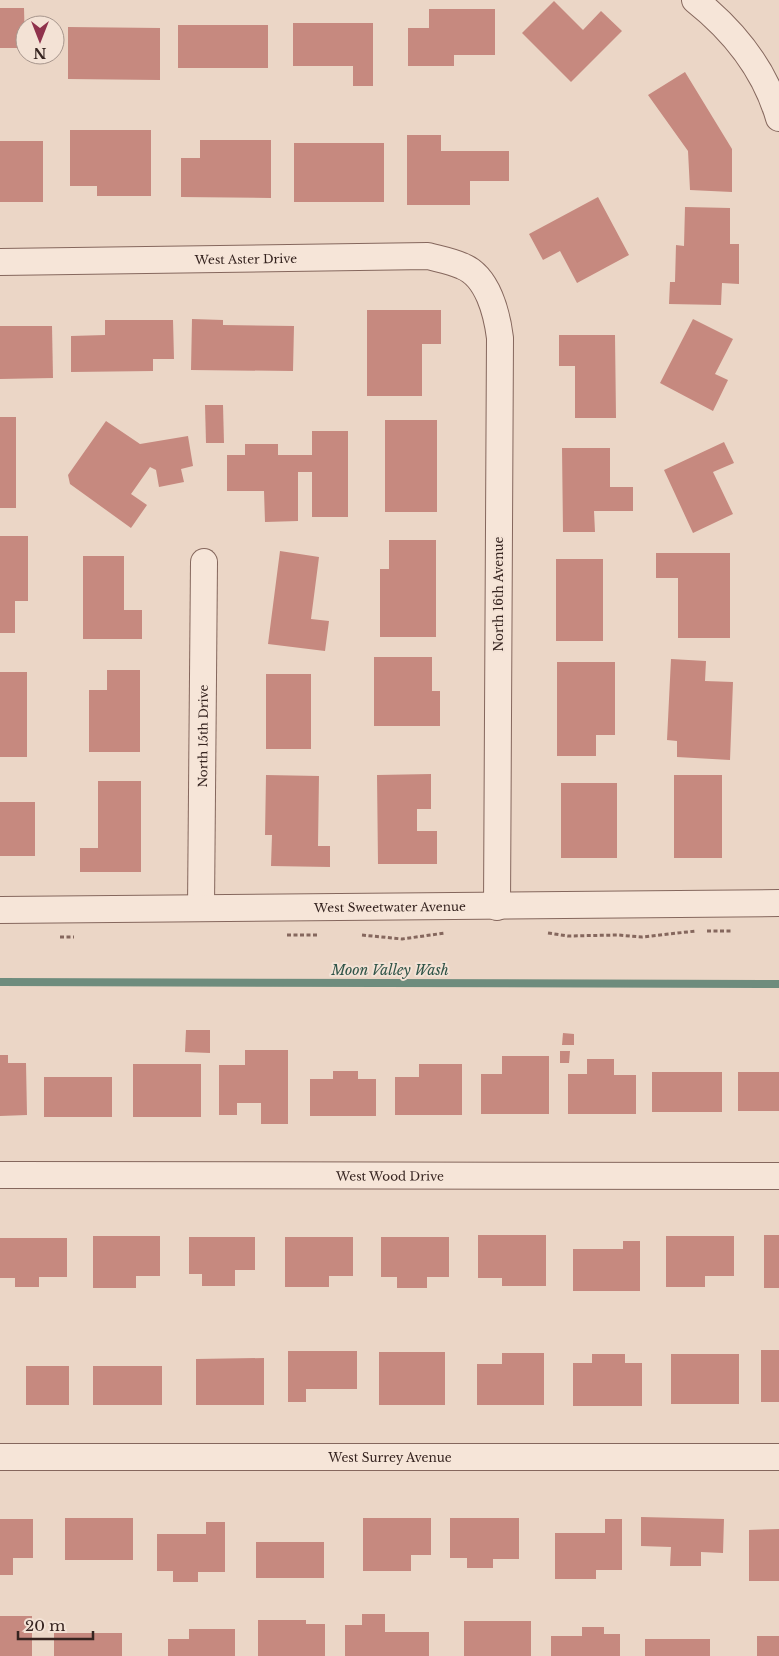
<svg xmlns="http://www.w3.org/2000/svg" width="779" height="1656" font-family="'Libre Baskerville',serif">
  <rect width="100%" height="100%" fill="#ebd6c6"/>
  <g fill="none" stroke-linecap="round" stroke-linejoin="round">
    <path stroke="#6e8c7d" stroke-width="8" d="M 0,982 L 779,984"/>
  </g>
  <g fill="#c6897f">
    <path d="M 554,1 L 583,30 L 601,11 L 622,31 L 571,82 L 522,33 Z"/>
    <path d="M 0,8 L 24,8 L 25,48 L 0,48 Z"/>
    <path d="M 429,9 L 495,9 L 495,55 L 454,55 L 454,66 L 408,66 L 408,28 L 429,28 Z"/>
    <path d="M 293,23 L 373,23 L 373,86 L 353,86 L 353,66 L 293,66 Z"/>
    <rect x="178" y="25" width="90" height="43"/>
    <path d="M 68,27 L 160,28 L 160,80 L 68,79 Z"/>
    <path d="M 685,72 L 732,149 L 732,192 L 690,190 L 688,151 L 648,95 Z"/>
    <path d="M 70,130 L 151,130 L 151,196 L 97,196 L 97,186 L 70,186 Z"/>
    <path d="M 407,135 L 441,135 L 441,151 L 509,151 L 509,181 L 470,181 L 470,205 L 407,205 Z"/>
    <path d="M 200,140 L 271,140 L 271,198 L 181,197 L 181,158 L 200,158 Z"/>
    <rect x="0" y="141" width="43" height="61"/>
    <rect x="294" y="143" width="90" height="59"/>
    <path d="M 598,197 L 629,255 L 577,283 L 560,251 L 543,260 L 529,234 Z"/>
    <path d="M 685,207 L 730,208 L 730,244 L 739,244 L 739,284 L 722,283 L 721,305 L 669,304 L 670,282 L 675,282 L 676,245 L 684,246 Z"/>
    <path d="M 367,310 L 441,310 L 441,344 L 422,344 L 422,396 L 367,396 Z"/>
    <path d="M 192,319 L 223,320 L 223,325 L 294,326 L 293,371 L 191,370 Z"/>
    <path d="M 693,319 L 733,339 L 715,374 L 728,380 L 713,411 L 660,383 Z"/>
    <path d="M 105,320 L 173,320 L 174,359 L 153,359 L 153,371 L 71,372 L 71,336 L 105,335 Z"/>
    <path d="M 0,326 L 52,326 L 53,378 L 0,379 Z"/>
    <path d="M 559,335 L 615,335 L 616,418 L 575,418 L 575,366 L 559,366 Z"/>
    <path d="M 205,405 L 223,405 L 224,443 L 206,443 Z"/>
    <rect x="0" y="417" width="16" height="91"/>
    <rect x="385" y="420" width="52" height="92"/>
    <path d="M 106,421 L 140,444 L 188,436 L 193,466 L 181,469 L 184,482 L 159,487 L 156,470 L 150,467 L 131,494 L 147,505 L 131,528 L 70,484 L 68,475 Z"/>
    <path d="M 312,431 L 348,431 L 348,517 L 312,517 L 312,472 L 298,472 L 298,521 L 265,522 L 264,491 L 227,491 L 227,455 L 245,455 L 245,444 L 278,444 L 278,455 L 312,455 Z"/>
    <path d="M 724,442 L 734,463 L 713,472 L 733,514 L 693,533 L 664,470 Z"/>
    <path d="M 562,448 L 610,448 L 610,487 L 633,487 L 633,511 L 594,511 L 595,532 L 563,532 Z"/>
    <path d="M 0,536 L 28,536 L 28,601 L 15,601 L 15,633 L 0,633 Z"/>
    <path d="M 389,540 L 436,540 L 436,637 L 380,637 L 380,569 L 389,569 Z"/>
    <path d="M 280,551 L 319,557 L 311,619 L 329,621 L 325,651 L 268,644 Z"/>
    <path d="M 656,553 L 730,553 L 730,638 L 678,638 L 678,578 L 656,578 Z"/>
    <path d="M 83,556 L 124,556 L 124,610 L 142,610 L 142,639 L 83,639 Z"/>
    <rect x="556" y="559" width="47" height="82"/>
    <path d="M 374,657 L 432,657 L 432,691 L 440,691 L 440,726 L 374,726 Z"/>
    <path d="M 671,659 L 706,661 L 705,681 L 733,682 L 730,760 L 677,757 L 677,741 L 667,740 Z"/>
    <path d="M 557,662 L 615,662 L 615,735 L 596,735 L 596,756 L 557,756 Z"/>
    <path d="M 107,670 L 140,670 L 140,752 L 89,752 L 89,690 L 107,690 Z"/>
    <rect x="0" y="672" width="27" height="85"/>
    <rect x="266" y="674" width="45" height="75"/>
    <path d="M 431,774 L 431,809 L 417,809 L 417,831 L 437,831 L 437,864 L 378,864 L 377,775 Z"/>
    <path d="M 266,775 L 319,776 L 318,846 L 330,846 L 330,867 L 271,866 L 272,835 L 265,835 Z"/>
    <rect x="674" y="775" width="48" height="83"/>
    <path d="M 98,781 L 141,781 L 141,872 L 80,872 L 80,848 L 98,848 Z"/>
    <rect x="561" y="783" width="56" height="75"/>
    <rect x="0" y="802" width="35" height="54"/>
    <path d="M 186,1030 L 210,1030 L 210,1053 L 185,1052 Z"/>
    <path d="M 563,1033 L 574,1034 L 574,1045 L 562,1045 Z"/>
    <path d="M 245,1050 L 288,1050 L 288,1124 L 261,1124 L 261,1103 L 237,1103 L 237,1115 L 219,1115 L 219,1065 L 245,1065 Z"/>
    <path d="M 560,1051 L 570,1051 L 569,1063 L 560,1063 Z"/>
    <path d="M 0,1055 L 8,1055 L 8,1063 L 26,1063 L 27,1115 L 0,1116 Z"/>
    <path d="M 502,1056 L 549,1056 L 549,1114 L 481,1114 L 481,1074 L 502,1074 Z"/>
    <path d="M 587,1059 L 614,1059 L 614,1075 L 636,1075 L 636,1114 L 568,1114 L 568,1074 L 587,1074 Z"/>
    <rect x="133" y="1064" width="68" height="53"/>
    <path d="M 419,1064 L 462,1064 L 462,1115 L 395,1115 L 395,1077 L 419,1077 Z"/>
    <path d="M 333,1071 L 358,1071 L 358,1079 L 376,1079 L 376,1116 L 310,1116 L 310,1079 L 333,1079 Z"/>
    <rect x="652" y="1072" width="70" height="40"/>
    <rect x="738" y="1072" width="41" height="39"/>
    <rect x="44" y="1077" width="68" height="40"/>
    <path d="M 478,1235 L 546,1235 L 546,1286 L 502,1286 L 502,1278 L 478,1278 Z"/>
    <rect x="764" y="1235" width="15" height="53"/>
    <path d="M 93,1236 L 160,1236 L 160,1276 L 136,1276 L 136,1288 L 93,1288 Z"/>
    <path d="M 666,1236 L 734,1236 L 734,1276 L 705,1276 L 705,1287 L 666,1287 Z"/>
    <path d="M 189,1237 L 255,1237 L 255,1270 L 235,1270 L 235,1286 L 202,1286 L 202,1274 L 189,1274 Z"/>
    <path d="M 285,1237 L 353,1237 L 353,1276 L 329,1276 L 329,1287 L 285,1287 Z"/>
    <path d="M 381,1237 L 449,1237 L 449,1277 L 427,1277 L 427,1288 L 397,1288 L 397,1277 L 381,1277 Z"/>
    <path d="M 0,1238 L 67,1238 L 67,1277 L 39,1277 L 39,1287 L 15,1287 L 15,1278 L 0,1278 Z"/>
    <path d="M 623,1241 L 640,1241 L 640,1291 L 573,1291 L 573,1249 L 623,1249 Z"/>
    <rect x="761" y="1350" width="18" height="52"/>
    <path d="M 288,1351 L 357,1351 L 357,1389 L 306,1389 L 306,1402 L 288,1402 Z"/>
    <rect x="379" y="1352" width="66" height="53"/>
    <path d="M 502,1353 L 544,1353 L 544,1405 L 477,1405 L 477,1364 L 502,1364 Z"/>
    <path d="M 592,1354 L 625,1354 L 625,1363 L 642,1363 L 642,1406 L 573,1406 L 573,1363 L 592,1363 Z"/>
    <rect x="671" y="1354" width="68" height="50"/>
    <path d="M 264,1358 L 264,1405 L 196,1405 L 196,1359 Z"/>
    <rect x="26" y="1366" width="43" height="39"/>
    <rect x="93" y="1366" width="69" height="39"/>
    <path d="M 641,1517 L 724,1519 L 723,1553 L 701,1552 L 701,1566 L 670,1566 L 671,1547 L 641,1546 Z"/>
    <rect x="65" y="1518" width="68" height="42"/>
    <path d="M 363,1518 L 431,1518 L 431,1555 L 411,1555 L 411,1571 L 363,1571 Z"/>
    <path d="M 450,1518 L 519,1518 L 519,1559 L 493,1559 L 493,1568 L 467,1568 L 467,1558 L 450,1558 Z"/>
    <path d="M 0,1519 L 33,1519 L 33,1558 L 13,1558 L 13,1575 L 0,1575 Z"/>
    <path d="M 605,1519 L 622,1519 L 622,1570 L 596,1570 L 596,1579 L 555,1579 L 555,1533 L 605,1533 Z"/>
    <path d="M 206,1522 L 225,1522 L 225,1572 L 198,1572 L 198,1582 L 173,1582 L 173,1571 L 157,1571 L 157,1534 L 206,1534 Z"/>
    <path d="M 779,1529 L 779,1581 L 749,1581 L 749,1530 Z"/>
    <rect x="256" y="1542" width="68" height="36"/>
    <path d="M 362,1614 L 385,1614 L 385,1632 L 429,1632 L 429,1656 L 345,1656 L 345,1625 L 362,1625 Z"/>
    <rect x="0" y="1616" width="32" height="40"/>
    <path d="M 258,1620 L 306,1620 L 306,1624 L 325,1624 L 325,1656 L 258,1656 Z"/>
    <rect x="464" y="1621" width="67" height="35"/>
    <path d="M 582,1627 L 604,1627 L 604,1634 L 620,1634 L 620,1656 L 551,1656 L 551,1636 L 582,1636 Z"/>
    <path d="M 189,1629 L 235,1629 L 235,1656 L 168,1656 L 168,1639 L 189,1639 Z"/>
    <rect x="54" y="1633" width="68" height="23"/>
    <rect x="757" y="1636" width="22" height="20"/>
    <rect x="645" y="1639" width="65" height="17"/>
  </g>
  <g fill="none" stroke-linecap="round" stroke-linejoin="round">
    <g stroke="#85675d" stroke-width="28">
      <g id="minor">
        <path d="M 695,0 C 734,31 765,70 779,118"/>
        <path id="s1" d="M 0,262 L 428,256 C 439,259 451,261 462,266 C 488,276 497,314 500,338 L 497,907"/>
        <path id="s2" d="M 201,908 L 204,562"/>
        <path id="s3" d="M 0,910 L 779,903"/>
        <path id="s4" d="M 0,1175 L 779,1176"/>
        <path id="s5" d="M 0,1457 L 779,1457"/>
      </g>
    </g>
    <g stroke="#85675d" stroke-width="3" stroke-dasharray="4 2.5" stroke-linecap="butt">
      <path d="M 707,931 L 731,931"/>
      <path d="M 548,933 L 568,936 L 618,935 L 642,937 L 696,931"/>
      <path d="M 287,935 L 318,935"/>
      <path d="M 362,935 L 402,939 L 445,933"/>
      <path d="M 60,937 L 74,937"/>
    </g>
    <use href="#minor" stroke="#f6e5d8" stroke-width="26"/>
  </g>
  <g text-anchor="middle" dominant-baseline="central" stroke-width="4" stroke-linejoin="round" paint-order="stroke">
    <g font-size="12" fill="#362420" stroke="#f3e2d5">
      <text stroke="none"><textPath href="#s1" startOffset="246">West Aster Drive</textPath></text>
      <text transform="translate(498 594) rotate(-90)">North 16th Avenue</text>
      <text stroke="none"><textPath href="#s2" startOffset="172">North 15th Drive</textPath></text>
      <text stroke="none"><textPath href="#s3" startOffset="390">West Sweetwater Avenue</textPath></text>
      <text stroke="none"><textPath href="#s4" startOffset="390">West Wood Drive</textPath></text>
      <text stroke="none"><textPath href="#s5" startOffset="390">West Surrey Avenue</textPath></text>
    </g>
    <g font-size="14" font-style="italic" fill="#305448" stroke="#f3e2d5">
      <text x="390" y="970">Moon Valley Wash</text>
    </g>
  </g>
  <g transform="translate(40 40) rotate(180)"><circle r="24" fill="#f3e2d5" stroke="#a7968d"/>
  <path d="M0-4L9 19L0 12L-9 19Z" fill="#8f324c"/>
  <text y="-8" font-size="14" font-weight="bold" text-anchor="middle" fill="#362420">N</text>
  </g>
  <path d="M18 1631v8h75v-8" fill="none" stroke="#362420" stroke-width="2.5"/>
  <text x="25" y="1631" font-size="15" fill="#362420" stroke="#f3e2d5" stroke-width="4" paint-order="stroke">20 m</text>
</svg>
